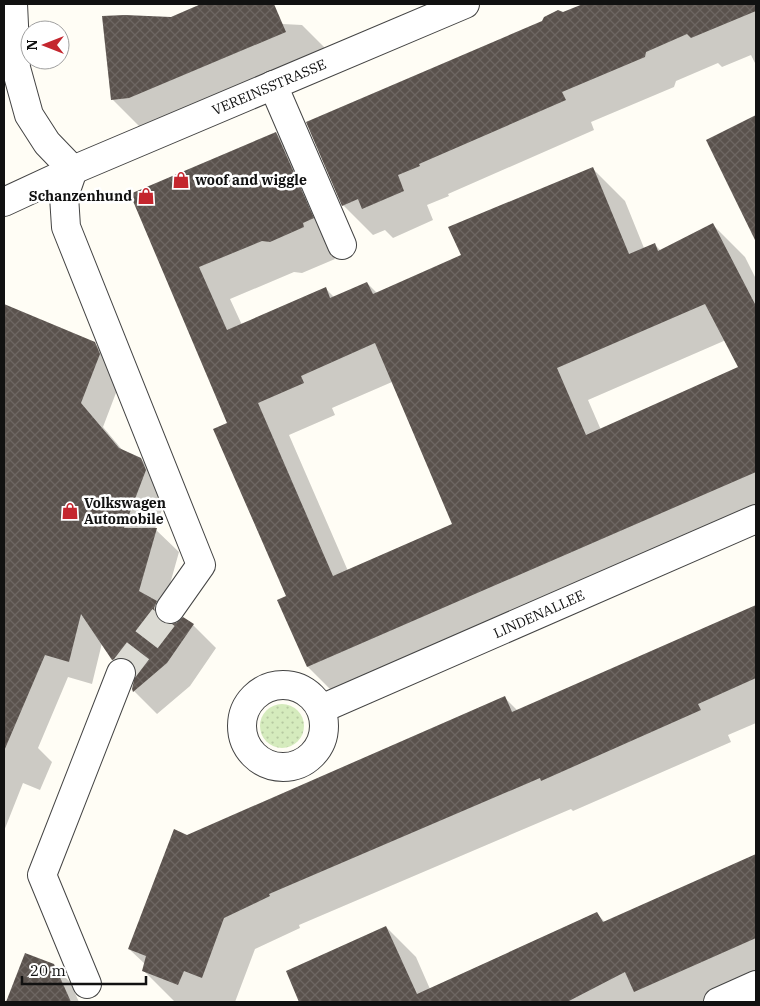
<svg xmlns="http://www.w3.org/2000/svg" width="760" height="1006" font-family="'IBM Plex Serif',serif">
  <defs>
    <pattern id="grass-dots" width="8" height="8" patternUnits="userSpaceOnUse" patternTransform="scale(1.25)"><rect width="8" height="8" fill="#d5ebbd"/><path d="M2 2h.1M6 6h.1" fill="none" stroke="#b6c8a1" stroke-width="1.8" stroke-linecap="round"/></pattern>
    <pattern id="building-cross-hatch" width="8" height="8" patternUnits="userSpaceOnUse" patternTransform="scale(1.25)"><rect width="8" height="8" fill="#5a524d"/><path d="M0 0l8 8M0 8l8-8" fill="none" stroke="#6d6662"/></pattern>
  </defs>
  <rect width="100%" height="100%" fill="#fffdf5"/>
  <circle fill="url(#grass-dots)" cx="282" cy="726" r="22"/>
  <g fill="#0003" fill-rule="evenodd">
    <path d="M 586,4 L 756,4 L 756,65 L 751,55 L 722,67 L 718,63 L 676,81 L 674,87 L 591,122 L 594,130 L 448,194 L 449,196 L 427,205 L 433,220 L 393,238 L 385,230 L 373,235 L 343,205 L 563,13 Z"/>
    <path d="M 125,16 L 302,25 L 334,57 L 145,132 L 113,100 Z"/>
    <path d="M 756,117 L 756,219 L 736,199 L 707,140 Z"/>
    <path d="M 276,133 L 308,165 L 335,259 L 302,273 L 294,272 L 230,299 L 242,325 L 325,288 L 334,297 L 367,283 L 377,293 L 462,256 L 593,169 L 625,201 L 644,248 L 654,244 L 661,251 L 713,225 L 745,257 L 756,279 L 756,517 L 340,699 L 308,667 L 279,600 L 288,597 L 228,424 L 132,195 ZM 726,340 L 740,367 L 601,430 L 588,400 ZM 392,382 L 453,525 L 348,571 L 289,435 L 335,415 L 332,408 Z"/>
    <path d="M 4,306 L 94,343 L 118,366 L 122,377 L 103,427 L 124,452 L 141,459 L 164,482 L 168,493 L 155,529 L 179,552 L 163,609 L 178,624 L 193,625 L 216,648 L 190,686 L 157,714 L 134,691 L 135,681 L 113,659 L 102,643 L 92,684 L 68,677 L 38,748 L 52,762 L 40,790 L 23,783 L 4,831 Z"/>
    <path d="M 756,606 L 756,723 L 728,735 L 731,742 L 573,811 L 571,809 L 299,925 L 300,928 L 255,949 L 235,1002 L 175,1002 L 143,970 L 145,964 L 129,949 L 187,836 L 505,698 L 518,711 Z"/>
    <path d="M 756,855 L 756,980 L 707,1002 L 301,1002 L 287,972 L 386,927 L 416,957 L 430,989 L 596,913 L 605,922 Z"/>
    <path d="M 26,954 L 53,965 L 70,982 L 79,1002 L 7,1002 Z"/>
  </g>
  <g fill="url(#building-cross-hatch)" fill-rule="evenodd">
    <path d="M 201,4 L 274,4 L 286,32 L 129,98 L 111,100 L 102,16 L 125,15 L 171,17 Z"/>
    <path d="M 583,4 L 756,4 L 756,11 L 691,38 L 687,34 L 646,52 L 645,57 L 562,92 L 566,100 L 419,164 L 420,166 L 398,175 L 404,191 L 362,209 L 358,199 L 342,206 L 306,122 L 542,21 L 544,17 L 558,10 L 563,12 Z"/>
    <path d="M 756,115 L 756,242 L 706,140 Z"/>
    <path d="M 276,132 L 314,218 L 303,223 L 304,227 L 270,242 L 262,241 L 199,267 L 227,330 L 326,287 L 330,298 L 367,282 L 373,294 L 461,255 L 448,227 L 593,167 L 629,254 L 655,243 L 658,251 L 713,223 L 756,306 L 756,472 L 307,667 L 277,600 L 286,596 L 213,429 L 227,423 L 130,194 ZM 705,304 L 738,367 L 586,435 L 557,368 ZM 375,343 L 452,524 L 333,576 L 258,403 L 304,383 L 301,376 Z"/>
    <path d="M 4,304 L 95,342 L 100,354 L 81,403 L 119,448 L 141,458 L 146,470 L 124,528 L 157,528 L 139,591 L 157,601 L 154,608 L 156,615 L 161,622 L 168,624 L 176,623 L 183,617 L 194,624 L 167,663 L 133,692 L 132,689 L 136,671 L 133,664 L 126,658 L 119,658 L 112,660 L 81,614 L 69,662 L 45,655 L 4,751 Z"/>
    <path d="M 756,605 L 756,678 L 698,704 L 701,710 L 541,781 L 540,778 L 269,894 L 270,896 L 224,918 L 202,978 L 184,971 L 178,985 L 142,971 L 146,956 L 128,949 L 174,829 L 187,835 L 505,696 L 512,712 Z"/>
    <path d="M 756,854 L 756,938 L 634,992 L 625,972 L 567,1002 L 299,1002 L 286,971 L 386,926 L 417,994 L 597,912 L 603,922 Z"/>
    <path d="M 25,953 L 54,964 L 71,1002 L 6,1002 Z"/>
  </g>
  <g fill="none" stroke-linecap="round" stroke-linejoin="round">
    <path stroke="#dbdad3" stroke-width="28" stroke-dasharray="28 14" stroke-linecap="butt" d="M 121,673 L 170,609"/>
    <g stroke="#444" stroke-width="30">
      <g id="minor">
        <path d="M 13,4 L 16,68 L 29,115 L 47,143 L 73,170"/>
        <path d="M 273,85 L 342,245"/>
        <path d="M 73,170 L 64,196 L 66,227 L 201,565 L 170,609"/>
        <path d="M 4,202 L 73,170 L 465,4"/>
        <circle cx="283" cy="726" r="41"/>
        <path d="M 321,709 L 756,519"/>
        <path d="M 87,984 L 42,875 L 121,673"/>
        <path d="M 718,1002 L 756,985"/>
      </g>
    </g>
    <use href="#minor" stroke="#fff" stroke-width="28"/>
  </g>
  <defs>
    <g id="shop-bare" transform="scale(1.35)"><path d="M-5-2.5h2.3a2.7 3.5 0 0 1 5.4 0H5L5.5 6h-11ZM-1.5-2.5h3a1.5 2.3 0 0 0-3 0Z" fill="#c4262e" stroke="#fff" stroke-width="2.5" paint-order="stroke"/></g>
  </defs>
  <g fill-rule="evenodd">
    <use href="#shop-bare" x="181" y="180"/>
    <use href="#shop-bare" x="146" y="196"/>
    <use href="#shop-bare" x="70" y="511"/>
  </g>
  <g text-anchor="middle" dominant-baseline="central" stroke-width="5" stroke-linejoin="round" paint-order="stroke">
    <g font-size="14" fill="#111" stroke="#fff">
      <text transform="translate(269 87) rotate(-23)">VEREINSSTRASSE</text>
      <text transform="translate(539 614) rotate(-24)">LINDENALLEE</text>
    </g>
    <g font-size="14" font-weight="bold" fill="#111" stroke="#fff" text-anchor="start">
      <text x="195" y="180">woof and wiggle</text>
      <text x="132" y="196" text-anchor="end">Schanzenhund</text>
      <text x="84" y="503">Volkswagen<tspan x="84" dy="16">Automobile</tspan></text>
    </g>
  </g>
  <rect width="760" height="1006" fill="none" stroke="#111111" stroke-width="10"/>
  <g transform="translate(45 45) rotate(270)"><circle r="24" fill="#ffffff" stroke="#a0a0a0"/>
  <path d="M0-4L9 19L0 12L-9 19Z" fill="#c4262e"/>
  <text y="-8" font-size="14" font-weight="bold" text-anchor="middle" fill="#111111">N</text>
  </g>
  <path d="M22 976v8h124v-8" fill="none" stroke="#111111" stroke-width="2.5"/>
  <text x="30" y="976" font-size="15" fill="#111111" stroke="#ffffff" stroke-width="4" paint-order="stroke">20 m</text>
</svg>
